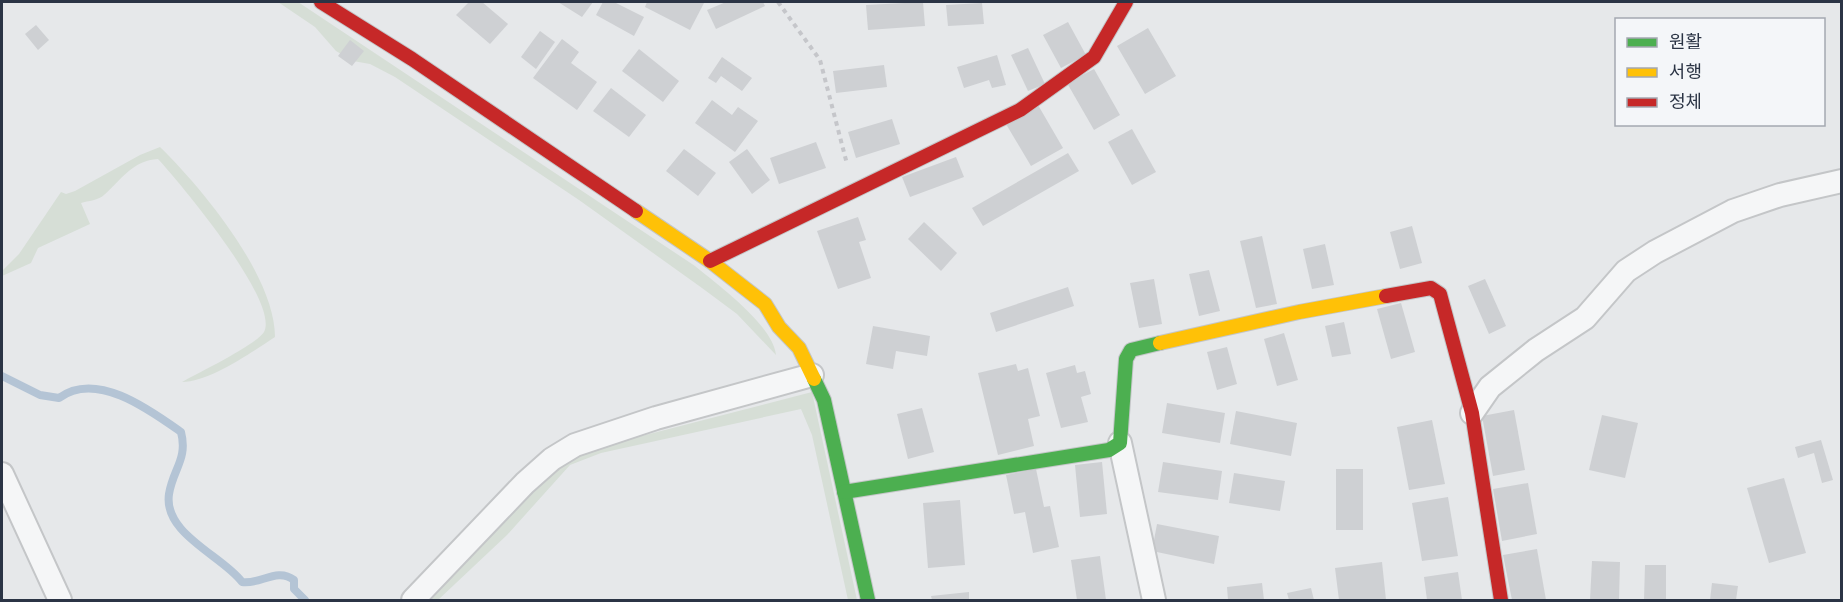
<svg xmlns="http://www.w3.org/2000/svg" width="1843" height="602" font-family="Commissioner,'Noto Sans KR',sans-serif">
  <rect width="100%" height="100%" fill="#e6e8ea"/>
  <g fill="#d6ded6">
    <path d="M 278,2 L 298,2 L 695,266 C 718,285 773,325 776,355 L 737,314 L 702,288 L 579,200 L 395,77 L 370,64 L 353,61 L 336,51 L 315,27 Z"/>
    <path d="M 160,147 C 202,188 275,276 275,337 C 252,352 209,382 182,382 C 198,373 256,345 264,332 C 280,302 180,183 158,159 C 133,160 121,180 104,195 C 99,200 88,201 81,203 L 90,224 L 38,248 L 31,263 L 2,276 L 2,271 L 19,254 L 61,192 L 66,194 L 75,191 L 140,155 Z"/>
    <path d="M 812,392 L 857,600 L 848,600 L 812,435 L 801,409 L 601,453 L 570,465 L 507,535 L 438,600 L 428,600 L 564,461 L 591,449 Z"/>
  </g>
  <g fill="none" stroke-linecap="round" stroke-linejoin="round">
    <path stroke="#b4c4d5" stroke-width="8" d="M 2,376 L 40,395 L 59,398 C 96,370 150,410 181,432 C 188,459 173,469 169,494 C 163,534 223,556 242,582 C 260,585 277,567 294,580 L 294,589 L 305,600"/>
  </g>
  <g fill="#ced0d3">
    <path d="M 469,2 L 482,2 L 508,24 L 490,44 L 456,15 Z"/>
    <path d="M 558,2 L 593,2 L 582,17 Z"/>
    <path d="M 603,2 L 614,2 L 644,17 L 634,36 L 596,15 Z"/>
    <path d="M 647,2 L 701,2 L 704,3 L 690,30 L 645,7 Z"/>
    <path d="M 726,2 L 763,2 L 765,6 L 716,29 L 707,10 Z"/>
    <path d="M 923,2 L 925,26 L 868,30 L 866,5 Z"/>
    <path d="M 982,3 L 984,24 L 948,26 L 946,5 Z"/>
    <path d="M 1068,22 L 1086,55 L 1061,68 L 1043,35 Z"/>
    <path d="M 36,25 L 49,40 L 38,50 L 25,34 Z"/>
    <path d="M 1148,28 L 1176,76 L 1145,94 L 1117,46 Z"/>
    <path d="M 540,31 L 555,42 L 536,69 L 521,57 Z"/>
    <path d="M 562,39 L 579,52 L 571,63 L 597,82 L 577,110 L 533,78 Z"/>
    <path d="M 350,40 L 364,51 L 352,66 L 338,56 Z"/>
    <path d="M 1028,48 L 1045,84 L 1028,91 L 1011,55 Z"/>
    <path d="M 639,49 L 679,81 L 663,102 L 622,71 Z"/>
    <path d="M 997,55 L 1006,85 L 992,88 L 989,80 L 964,88 L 957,67 Z"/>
    <path d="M 722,57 L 752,78 L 742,91 L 721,76 L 716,83 L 708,78 Z"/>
    <path d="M 884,65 L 887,87 L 836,93 L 833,71 Z"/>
    <path d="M 1094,69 L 1120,115 L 1094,130 L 1067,83 Z"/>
    <path d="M 611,88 L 646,115 L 629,137 L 593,111 Z"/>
    <path d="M 712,100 L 732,115 L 738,107 L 758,121 L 735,152 L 695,123 Z"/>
    <path d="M 1038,105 L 1063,148 L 1031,166 L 1006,124 Z"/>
    <path d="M 892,119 L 900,144 L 856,158 L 848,132 Z"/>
    <path d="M 1132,129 L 1156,172 L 1132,185 L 1108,142 Z"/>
    <path d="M 816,142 L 826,168 L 779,184 L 770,158 Z"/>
    <path d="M 684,149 L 716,173 L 698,196 L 666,171 Z"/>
    <path d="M 747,149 L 770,180 L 752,194 L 729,162 Z"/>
    <path d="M 1068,153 L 1079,171 L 983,226 L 972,208 Z"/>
    <path d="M 956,157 L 964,177 L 910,197 L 902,177 Z"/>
    <path d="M 858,217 L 866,240 L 859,242 L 871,278 L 838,289 L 817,231 Z"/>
    <path d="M 924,222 L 957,253 L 941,271 L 908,239 Z"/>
    <path d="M 1412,226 L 1422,263 L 1400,269 L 1390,232 Z"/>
    <path d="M 1262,236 L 1277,304 L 1256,308 L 1240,241 Z"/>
    <path d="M 1325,244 L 1334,285 L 1312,289 L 1303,249 Z"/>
    <path d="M 1209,270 L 1220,311 L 1199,316 L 1189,274 Z"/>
    <path d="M 1154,279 L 1162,324 L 1139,328 L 1130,283 Z"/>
    <path d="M 1485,279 L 1506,326 L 1489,334 L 1468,286 Z"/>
    <path d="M 1068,287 L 1074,306 L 996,332 L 990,313 Z"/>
    <path d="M 1401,303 L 1415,352 L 1391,359 L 1377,309 Z"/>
    <path d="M 1344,322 L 1351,354 L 1332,357 L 1325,326 Z"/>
    <path d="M 873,326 L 930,336 L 927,356 L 896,351 L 893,369 L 866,364 Z"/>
    <path d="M 1284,333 L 1298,380 L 1277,386 L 1264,339 Z"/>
    <path d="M 1227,347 L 1237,384 L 1217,390 L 1207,352 Z"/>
    <path d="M 1016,364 L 1018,371 L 1028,368 L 1040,416 L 1028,419 L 1034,446 L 998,455 L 978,373 Z"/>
    <path d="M 1075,365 L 1077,373 L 1085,371 L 1091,394 L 1081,397 L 1088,422 L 1061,428 L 1046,373 Z"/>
    <path d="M 1167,403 L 1225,413 L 1220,443 L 1162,433 Z"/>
    <path d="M 922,408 L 934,452 L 908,459 L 897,414 Z"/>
    <path d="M 1514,410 L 1525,470 L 1493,476 L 1482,416 Z"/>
    <path d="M 1236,411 L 1297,423 L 1291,456 L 1230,444 Z"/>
    <path d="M 1602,415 L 1638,423 L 1625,478 L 1589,470 Z"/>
    <path d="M 1432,420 L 1445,484 L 1409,490 L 1397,427 Z"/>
    <path d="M 1821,440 L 1833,480 L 1822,483 L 1814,453 L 1798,458 L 1795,447 Z"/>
    <path d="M 1102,462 L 1107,514 L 1080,517 L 1075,465 Z"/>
    <path d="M 1163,462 L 1222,471 L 1218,500 L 1158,492 Z"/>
    <path d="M 1036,469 L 1044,507 L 1050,506 L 1059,547 L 1033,553 L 1025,512 L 1014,514 L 1006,475 Z"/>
    <rect x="1336" y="469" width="27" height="61"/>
    <path d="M 1234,473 L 1285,481 L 1280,511 L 1229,503 Z"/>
    <path d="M 1784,478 L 1806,553 L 1769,563 L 1747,488 Z"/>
    <path d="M 1528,483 L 1537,534 L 1502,541 L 1493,489 Z"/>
    <path d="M 1448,497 L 1458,556 L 1422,561 L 1412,503 Z"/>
    <path d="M 960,500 L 965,565 L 928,568 L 923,503 Z"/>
    <path d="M 1157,524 L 1219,536 L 1214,564 L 1152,551 Z"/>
    <path d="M 1537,549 L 1546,600 L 1512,600 L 1503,555 Z"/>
    <path d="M 1100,556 L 1106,600 L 1077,600 L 1071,560 Z"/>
    <path d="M 1592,561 L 1620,562 L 1619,600 L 1590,600 Z"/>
    <path d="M 1382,562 L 1386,600 L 1339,600 L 1335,568 Z"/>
    <path d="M 1645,565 L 1666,565 L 1666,600 L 1644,600 Z"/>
    <path d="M 1458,572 L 1462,600 L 1427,600 L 1424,577 Z"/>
    <path d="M 1262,583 L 1264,600 L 1228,600 L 1227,587 Z"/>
    <path d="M 1712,583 L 1738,586 L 1736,600 L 1710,600 Z"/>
    <path d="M 1311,588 L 1314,600 L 1289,600 L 1287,593 Z"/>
    <path d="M 969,592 L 969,600 L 932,600 L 931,596 Z"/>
  </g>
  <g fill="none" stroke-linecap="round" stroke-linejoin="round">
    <g stroke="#c4c6c8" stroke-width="26">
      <g id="street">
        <path d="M 1472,413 L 1490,387 L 1536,350 L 1585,318 L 1626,271 L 1655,252 L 1733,211 L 1780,195 L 1842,181"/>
        <path d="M 1120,443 L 1154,600"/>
        <path d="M 2,474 L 60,600"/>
        <path d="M 413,600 L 525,483 L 552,459 L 575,445 L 656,418 L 812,375"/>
      </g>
    </g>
    <g stroke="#c4c6c8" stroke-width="16">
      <g id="fast">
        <path d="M 814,379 L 824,400 L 868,600"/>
        <path d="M 844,492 L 1109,450 L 1120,443 L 1126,359 L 1131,350 L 1160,343"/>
      </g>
    </g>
    <g stroke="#c4c6c8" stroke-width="16">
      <g id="slow">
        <path d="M 636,211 L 710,261 L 765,304 L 779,327 L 799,348 L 814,379"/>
        <path d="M 1160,343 L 1299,312 L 1386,296"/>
      </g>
    </g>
    <g stroke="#c4c6c8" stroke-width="16">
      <g id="jam">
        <path d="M 321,2 L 412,59 L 636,211"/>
        <path d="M 710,261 L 1020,110 L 1094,57 L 1126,2"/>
        <path d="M 1386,296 L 1431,288 L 1440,294 L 1472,413 L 1501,600"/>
      </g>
    </g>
    <path stroke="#c5c6ca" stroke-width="4" stroke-dasharray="4.5 4.5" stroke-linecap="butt" d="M 778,2 L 820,60 L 847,164"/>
    <use href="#street" stroke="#f5f6f7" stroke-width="22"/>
    <use href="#fast" stroke="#4caf50" stroke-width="14"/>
    <use href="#slow" stroke="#ffc107" stroke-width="14"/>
    <use href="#jam" stroke="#c62828" stroke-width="14"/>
  </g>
  <rect width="1843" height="602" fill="none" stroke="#2b3445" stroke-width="6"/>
  <rect x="1615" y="18" width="210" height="108" fill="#f4f6f9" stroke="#a4a8b1" stroke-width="1.5"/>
  <rect x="1627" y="38" width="30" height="9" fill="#4caf50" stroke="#a4a8b1" stroke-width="1.5"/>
  <text x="1669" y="48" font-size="18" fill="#2b3445">원활</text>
  <rect x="1627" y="68" width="30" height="9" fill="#ffc107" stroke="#a4a8b1" stroke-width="1.5"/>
  <text x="1669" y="78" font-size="18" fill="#2b3445">서행</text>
  <rect x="1627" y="98" width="30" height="9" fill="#c62828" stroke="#a4a8b1" stroke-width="1.5"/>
  <text x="1669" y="108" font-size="18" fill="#2b3445">정체</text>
</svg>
